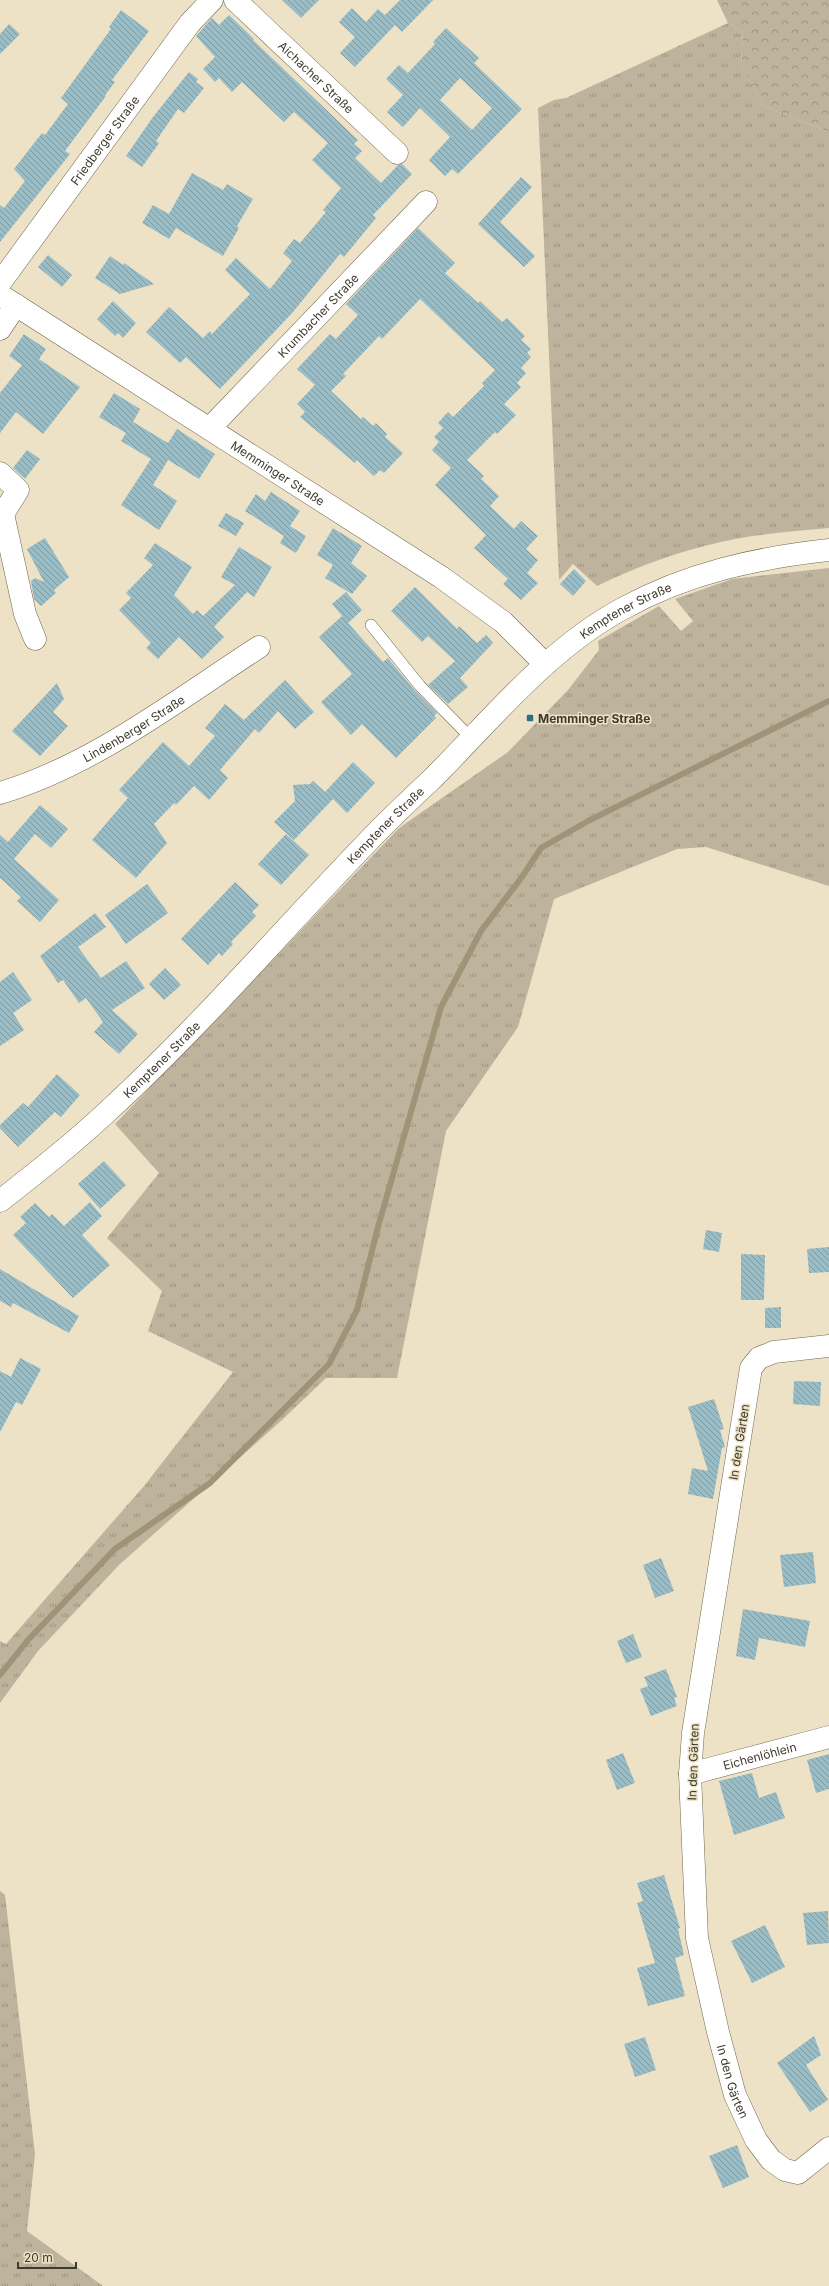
<svg xmlns="http://www.w3.org/2000/svg" width="829" height="2286" font-family="Inter,sans-serif">
  <defs>
    <pattern id="grass-tufts" width="24" height="20" patternUnits="userSpaceOnUse"><rect width="24" height="20" fill="#beb49d"/><path d="M3 7l-1-3M5 7V3M7 7l1-3M15 17l-1-3M17 17v-4M19 17l1-3" fill="none" stroke="#9c9380"/></pattern>
    <pattern id="forest-crowns" width="20" height="18" patternUnits="userSpaceOnUse"><rect width="20" height="18" fill="#beb49d"/><path d="M2 6a3 3 0 1 1 6 0M12 15a3 3 0 1 1 6 0" fill="none" stroke="#9c9380"/></pattern>
    <pattern id="building-back-hatch" width="6" height="6" patternUnits="userSpaceOnUse"><rect width="6" height="6" fill="#98bdc6"/><path d="M-1 5l2 2M0 0l6 6M5-1l2 2" fill="none" stroke="#7d9ba1"/></pattern>
  </defs>
  <rect width="100%" height="100%" fill="#ede2c6"/>
  <g fill="url(#grass-tufts)">
    <path d="M 728,23 L 743,32 L 741,66 L 765,107 L 829,132 L 829,528 C 798,531 766,533 735,539 C 688,548 640,565 597,586 L 573,564 L 559,580 L 538,108 L 554,100 L 566,98 Z"/>
    <path d="M 829,568 L 829,886 L 706,847 L 677,849 L 554,899 L 518,1027 L 446,1131 L 397,1378 L 326,1378 L 282,1420 L 119,1565 L 38,1651 L 0,1703 L 0,1641 L 6,1644 L 144,1486 L 233,1372 L 148,1331 L 162,1291 L 107,1238 L 159,1173 L 115,1124 L 399,828 L 508,752 L 568,690 L 599,650 L 598,641 L 659,606 L 681,631 L 693,621 L 675,599 L 732,579 Z"/>
    <path d="M 0,1891 L 5,1895 L 35,2154 L 27,2231 L 103,2286 L 0,2286 Z"/>
  </g>
  <path fill="url(#forest-crowns)" d="M 717,0 L 829,0 L 829,132 L 765,107 L 741,66 L 743,32 L 728,23 Z"/>
  <g fill="none" stroke-linecap="round" stroke-linejoin="round">
    <g stroke="#a09478" stroke-width="6">
      <path d="M 292,1401 L 329,1364 L 357,1310 L 378,1227 L 441,1007 L 481,931 L 522,877 L 541,848 L 588,821 L 829,701"/>
      <path d="M 0,1675 L 28,1640 L 115,1549 L 210,1483 L 295,1398"/>
    </g>
  </g>
  <g fill="url(#building-back-hatch)" fill-rule="evenodd">
    <path d="M 282,0 L 319,0 L 301,18 Z"/>
    <path d="M 400,0 L 433,0 L 402,32 L 390,20 L 395,25 L 355,67 L 340,53 L 355,37 L 339,22 L 352,8 L 366,22 L 378,9 L 385,15 Z"/>
    <path d="M 121,10 L 149,31 L 112,80 L 115,82 L 105,95 L 106,96 L 65,151 L 70,154 L 0,242 L 0,205 L 4,208 L 25,181 L 14,169 L 42,133 L 45,135 L 68,104 L 61,98 L 111,29 L 109,27 Z"/>
    <path d="M 229,15 L 254,39 L 253,40 L 358,140 L 354,144 L 362,151 L 355,158 L 381,183 L 398,165 L 402,164 L 412,174 L 373,215 L 376,218 L 344,257 L 340,254 L 293,312 L 220,389 L 186,357 L 180,363 L 146,332 L 169,307 L 203,338 L 210,331 L 212,334 L 250,294 L 225,270 L 236,258 L 270,289 L 292,261 L 283,253 L 294,239 L 300,243 L 326,212 L 323,210 L 341,188 L 312,160 L 328,143 L 294,112 L 284,122 L 242,82 L 232,92 L 219,78 L 215,82 L 203,69 L 215,57 L 196,36 L 212,18 L 219,25 Z"/>
    <path d="M 9,24 L 20,34 L 0,54 L 0,34 Z"/>
    <path d="M 446,28 L 479,58 L 474,63 L 522,109 L 458,174 L 452,169 L 445,176 L 429,160 L 450,137 L 420,108 L 403,127 L 387,112 L 403,95 L 386,79 L 399,65 L 408,73 L 435,44 L 433,42 ZM 460,78 L 492,108 L 472,130 L 440,100 Z"/>
    <path d="M 189,72 L 198,79 L 196,82 L 204,88 L 184,113 L 178,109 L 156,141 L 159,143 L 142,167 L 126,156 L 153,117 Z"/>
    <path d="M 192,173 L 223,190 L 227,184 L 253,199 L 237,226 L 239,228 L 223,256 L 176,228 L 169,239 L 142,223 L 153,205 L 169,214 Z"/>
    <path d="M 521,177 L 532,187 L 500,222 L 535,256 L 524,267 L 478,224 Z"/>
    <path d="M 418,228 L 455,263 L 445,273 L 478,303 L 480,301 L 502,322 L 507,318 L 525,336 L 521,340 L 531,349 L 527,353 L 531,357 L 521,368 L 526,373 L 517,383 L 521,387 L 504,404 L 516,415 L 497,434 L 495,432 L 467,460 L 484,476 L 481,479 L 499,496 L 490,506 L 514,529 L 521,521 L 538,536 L 526,549 L 538,560 L 527,573 L 538,583 L 521,600 L 503,584 L 508,579 L 474,548 L 486,535 L 435,485 L 451,468 L 432,450 L 439,442 L 434,437 L 443,428 L 438,423 L 448,412 L 453,417 L 484,386 L 482,383 L 495,370 L 420,299 L 382,339 L 379,336 L 343,374 L 346,376 L 331,391 L 361,419 L 363,417 L 373,426 L 376,423 L 387,434 L 385,437 L 403,453 L 384,473 L 380,470 L 374,476 L 357,460 L 355,463 L 300,417 L 305,412 L 297,404 L 315,385 L 297,369 L 330,334 L 336,339 L 358,315 L 346,304 Z"/>
    <path d="M 48,255 L 72,275 L 62,287 L 38,267 Z"/>
    <path d="M 110,256 L 123,265 L 124,263 L 154,284 L 120,294 L 95,278 Z"/>
    <path d="M 113,301 L 136,323 L 123,338 L 118,333 L 115,336 L 97,319 Z"/>
    <path d="M 24,334 L 46,349 L 39,359 L 80,387 L 43,434 L 16,412 L 0,433 L 0,393 L 22,365 L 9,356 Z"/>
    <path d="M 114,393 L 140,409 L 133,422 L 168,443 L 177,429 L 215,454 L 199,479 L 168,460 L 153,485 L 177,501 L 159,530 L 121,505 L 151,459 L 121,441 L 126,433 L 99,417 Z"/>
    <path d="M 27,450 L 40,459 L 25,479 L 13,468 Z"/>
    <path d="M 271,492 L 300,511 L 290,526 L 306,536 L 296,553 L 280,543 L 285,534 L 284,536 L 245,511 L 256,494 L 265,501 Z"/>
    <path d="M 226,513 L 244,523 L 236,536 L 218,526 Z"/>
    <path d="M 333,528 L 362,546 L 351,563 L 367,576 L 352,594 L 325,578 L 333,565 L 317,555 Z"/>
    <path d="M 45,538 L 69,577 L 54,590 L 56,593 L 41,606 L 34,599 L 31,581 L 35,578 L 44,582 L 27,549 Z"/>
    <path d="M 155,543 L 192,567 L 174,595 L 193,614 L 197,610 L 203,616 L 235,585 L 221,577 L 239,547 L 272,567 L 254,597 L 247,592 L 214,627 L 224,637 L 202,659 L 179,637 L 158,659 L 146,648 L 151,643 L 119,610 L 131,598 L 126,593 L 153,565 L 144,558 Z"/>
    <path d="M 574,569 L 586,581 L 573,596 L 560,584 Z"/>
    <path d="M 415,587 L 457,629 L 459,626 L 477,643 L 486,635 L 493,643 L 460,678 L 468,687 L 448,704 L 428,685 L 455,661 L 428,636 L 422,642 L 391,611 Z"/>
    <path d="M 346,592 L 362,610 L 348,623 L 383,662 L 388,658 L 415,691 L 437,713 L 434,716 L 436,718 L 396,758 L 362,724 L 351,735 L 321,702 L 352,674 L 319,637 L 342,616 L 344,618 L 332,604 Z"/>
    <path d="M 285,680 L 314,712 L 295,729 L 278,711 L 259,733 L 255,729 L 220,770 L 228,778 L 209,800 L 194,786 L 176,805 L 174,803 L 154,824 L 167,843 L 136,878 L 92,840 L 128,798 L 119,790 L 163,742 L 189,766 L 215,736 L 205,728 L 225,704 L 244,720 Z"/>
    <path d="M 57,683 L 64,699 L 53,712 L 68,726 L 40,756 L 12,731 Z"/>
    <path d="M 353,762 L 375,783 L 347,813 L 333,799 L 294,840 L 274,822 L 295,801 L 293,785 L 310,784 L 313,781 L 325,792 Z"/>
    <path d="M 40,805 L 68,829 L 51,848 L 35,834 L 14,859 L 59,900 L 40,922 L 17,901 L 21,897 L 0,878 L 0,835 L 8,842 Z"/>
    <path d="M 286,834 L 309,855 L 281,885 L 258,864 Z"/>
    <path d="M 235,882 L 259,905 L 252,912 L 256,916 L 231,942 L 233,944 L 222,956 L 219,953 L 208,965 L 181,939 Z"/>
    <path d="M 147,884 L 168,913 L 126,944 L 105,915 Z"/>
    <path d="M 95,913 L 106,927 L 78,947 L 101,978 L 126,961 L 145,988 L 112,1010 L 138,1034 L 119,1054 L 94,1032 L 103,1022 L 86,998 L 79,1003 L 63,980 L 58,983 L 40,956 Z"/>
    <path d="M 165,968 L 181,985 L 164,1000 L 149,984 Z"/>
    <path d="M 13,972 L 32,1000 L 13,1013 L 24,1030 L 0,1046 L 0,982 Z"/>
    <path d="M 57,1074 L 80,1095 L 61,1117 L 55,1112 L 18,1147 L 0,1128 L 0,1125 L 23,1103 L 28,1107 Z"/>
    <path d="M 104,1161 L 126,1185 L 100,1209 L 78,1184 Z"/>
    <path d="M 90,1202 L 102,1216 L 82,1235 L 110,1265 L 73,1298 L 13,1235 L 26,1223 L 20,1217 L 35,1203 L 49,1217 L 52,1214 L 64,1226 Z"/>
    <path d="M 706,1230 L 722,1233 L 719,1252 L 703,1249 Z"/>
    <path d="M 829,1247 L 829,1272 L 809,1273 L 807,1249 Z"/>
    <path d="M 741,1254 L 765,1255 L 764,1300 L 741,1300 Z"/>
    <path d="M 0,1269 L 79,1316 L 69,1333 L 13,1303 L 11,1307 L 0,1301 Z"/>
    <path d="M 781,1307 L 781,1328 L 765,1328 L 765,1308 Z"/>
    <path d="M 20,1358 L 41,1369 L 22,1405 L 16,1402 L 0,1432 L 0,1371 L 11,1377 Z"/>
    <path d="M 794,1381 L 821,1382 L 820,1406 L 793,1404 Z"/>
    <path d="M 714,1399 L 724,1429 L 720,1430 L 725,1447 L 722,1448 L 713,1499 L 688,1494 L 692,1468 L 708,1471 L 688,1407 Z"/>
    <path d="M 813,1552 L 816,1583 L 784,1587 L 780,1555 Z"/>
    <path d="M 661,1558 L 674,1591 L 655,1598 L 643,1565 Z"/>
    <path d="M 743,1609 L 810,1621 L 805,1647 L 759,1638 L 755,1660 L 736,1656 Z"/>
    <path d="M 633,1634 L 642,1657 L 626,1663 L 617,1641 Z"/>
    <path d="M 666,1669 L 677,1697 L 674,1698 L 677,1706 L 651,1716 L 640,1689 L 648,1686 L 644,1677 Z"/>
    <path d="M 623,1753 L 635,1783 L 617,1790 L 606,1760 Z"/>
    <path d="M 829,1754 L 829,1789 L 816,1793 L 807,1760 Z"/>
    <path d="M 752,1773 L 759,1798 L 776,1792 L 785,1818 L 734,1835 L 719,1781 Z"/>
    <path d="M 664,1875 L 680,1928 L 678,1929 L 684,1955 L 675,1958 L 685,1996 L 648,2006 L 637,1968 L 655,1963 L 637,1903 L 643,1901 L 637,1883 Z"/>
    <path d="M 828,1911 L 829,1943 L 807,1945 L 803,1913 Z"/>
    <path d="M 765,1925 L 785,1967 L 752,1983 L 731,1941 Z"/>
    <path d="M 814,2036 L 821,2055 L 806,2065 L 828,2100 L 810,2112 L 777,2063 Z"/>
    <path d="M 645,2037 L 656,2070 L 635,2077 L 624,2044 Z"/>
    <path d="M 737,2145 L 749,2177 L 723,2188 L 709,2156 Z"/>
  </g>
  <g fill="none" stroke-linecap="round" stroke-linejoin="round">
    <g stroke="#71674f" stroke-width="12">
      <path id="lane" d="M 371,625 L 420,686 L 471,738"/>
    </g>
    <g stroke="#71674f" stroke-width="23">
      <g id="street">
        <path id="s1" d="M 235,0 L 397,153"/>
        <path id="s2" d="M 0,283 L 190,23 L 212,0"/>
        <path id="s3" d="M 0,295 L 441,577 L 503,622 L 545,664"/>
        <path d="M 0,329 L 16,305"/>
        <path id="s4" d="M 210,428 L 426,202"/>
        <path d="M 0,473 L 18,490 L 3,514 L 25,614 L 35,639"/>
        <path id="s5" d="M 0,793 C 94,765 177,700 259,647"/>
        <path id="s6" d="M 829,1346 L 774,1352 L 759,1358 L 751,1368 L 693,1733 L 690,1774 L 697,1938 L 718,2032 L 735,2095 L 756,2140 L 771,2160 L 785,2170 L 798,2173 L 829,2148"/>
        <path id="s7" d="M 690,1774 L 829,1737"/>
      </g>
    </g>
    <g stroke="#71674f" stroke-width="23">
      <g id="secondary">
        <path id="s8" d="M 0,1201 C 37,1172 74,1143 108,1111 C 205,1022 290,921 382,827 C 399,810 416,794 433,778 C 493,718 547,650 622,609 C 687,573 756,558 829,550"/>
      </g>
    </g>
    <use href="#lane" stroke="#fff" stroke-width="11"/>
    <use href="#street" stroke="#fff" stroke-width="22"/>
    <use href="#secondary" stroke="#fff" stroke-width="22"/>
  </g>
  <rect fill="#2b707f" stroke="#ede2c6" stroke-width="1.5" x="526" y="714" width="8" height="8" rx="2"/>
  <g text-anchor="middle" dominant-baseline="central" stroke-width="3" stroke-linejoin="round" paint-order="stroke">
    <g font-size="12" fill="#3e3a2f" stroke="#ede2c6">
      <text stroke="none"><textPath href="#s1" startOffset="112">Aichacher Straße</textPath></text>
      <text stroke="none"><textPath href="#s2" startOffset="177">Friedberger Straße</textPath></text>
      <text stroke="none"><textPath href="#s4" startOffset="156">Krumbacher Straße</textPath></text>
      <text stroke="none"><textPath href="#s3" startOffset="330">Memminger Straße</textPath></text>
      <text stroke="none"><textPath href="#s8" startOffset="863">Kemptener Straße</textPath></text>
      <text stroke="none"><textPath href="#s5" startOffset="149">Lindenberger Straße</textPath></text>
      <text stroke="none"><textPath href="#s8" startOffset="539">Kemptener Straße</textPath></text>
      <text stroke="none"><textPath href="#s8" startOffset="215">Kemptener Straße</textPath></text>
      <text transform="translate(739 1442) rotate(-81)">In den Gärten</text>
      <text stroke="none"><textPath href="#s7" startOffset="72">Eichenlöhlein</textPath></text>
      <text transform="translate(693 1762) rotate(-88)">In den Gärten</text>
      <text stroke="none"><textPath href="#s6" startOffset="807">In den Gärten</textPath></text>
    </g>
    <g font-size="12" font-weight="bold" fill="#3e3a2f" stroke="#ede2c6" text-anchor="start">
      <text x="538" y="718">Memminger Straße</text>
    </g>
  </g>
  <path d="M18 2262v6h58v-6" fill="none" stroke="#3e3a2f" stroke-width="2"/>
  <text x="24" y="2262" font-size="12" fill="#3e3a2f" stroke="#ede2c6" stroke-width="3" paint-order="stroke">20 m</text>
</svg>
